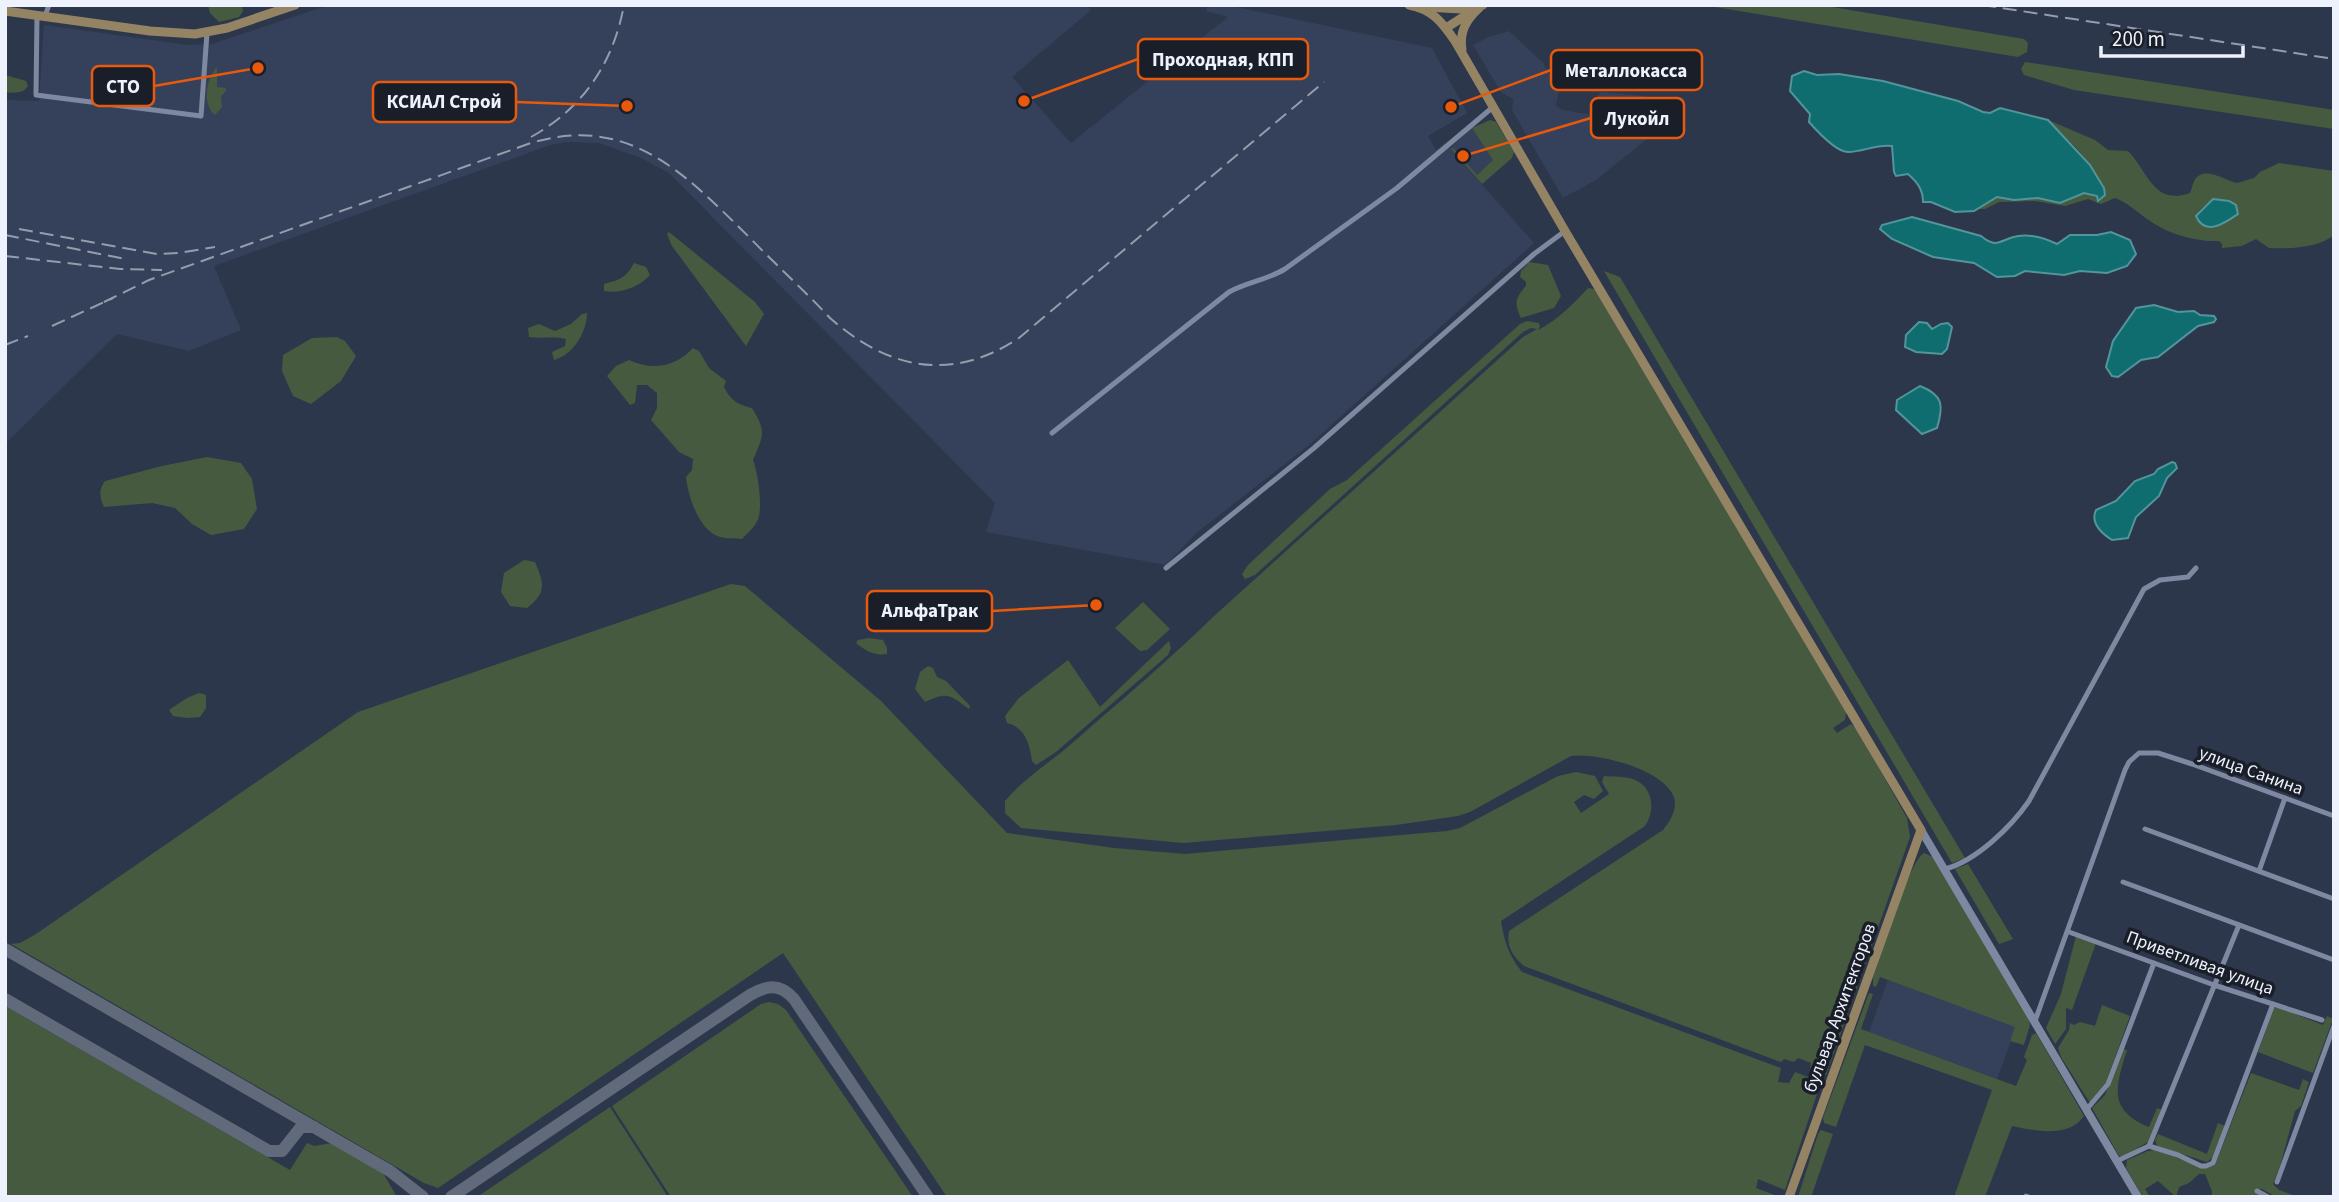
<svg xmlns="http://www.w3.org/2000/svg" width="2339" height="1202" font-family="'Source Sans 3',sans-serif">
  <rect width="100%" height="100%" fill="#2d374b"/>
  <g fill="#35415a">
    <path d="M 329,5 L 1087,5 L 1091,10 L 1012,77 L 1071,143 L 1228,17 L 1206,11 L 1208,5 L 1227,5 L 1432,48 L 1467,113 L 1428,136 L 1436,150 L 1445,143 L 1534,243 L 1309,445 L 1195,534 L 1166,565 L 986,532 L 995,503 L 669,173 L 641,158 L 599,143 L 568,142 L 550,145 L 214,266 L 241,330 L 189,351 L 117,334 L 5,444 L 5,100 L 39,101 L 44,25 L 188,45 L 212,44 Z"/>
    <path d="M 1509,31 L 1543,63 L 1559,90 L 1556,106 L 1563,110 L 1592,115 L 1595,100 L 1601,92 L 1643,96 L 1649,103 L 1655,124 L 1653,134 L 1596,180 L 1563,198 L 1512,110 L 1513,99 L 1501,92 L 1473,45 L 1489,37 Z"/>
    <path d="M 1472,128 L 1493,160 L 1477,175 L 1450,148 Z"/>
    <path d="M 1888,980 L 2016,1027 L 1997,1079 L 1869,1032 Z"/>
  </g>
  <g fill="#465a40" fill-rule="evenodd">
    <path d="M 208,5 L 242,5 L 243,11 L 239,17 L 219,22 L 210,13 Z"/>
    <path d="M 1703,5 L 1820,5 L 2024,39 L 2028,43 L 2027,52 L 2018,57 Z"/>
    <path d="M 2025,62 L 2334,110 L 2334,129 L 2074,90 L 2024,75 L 2021,69 Z"/>
    <path d="M 217,67 L 217,87 L 226,88 L 226,91 L 221,96 L 222,107 L 215,115 C 202,105 206,78 217,67 Z"/>
    <path d="M 5,75 L 26,81 L 28,86 C 23,94 14,93 5,92 Z"/>
    <path d="M 1490,120 L 1496,122 L 1514,152 L 1512,158 L 1482,184 L 1450,148 L 1454,149 L 1477,175 L 1493,160 L 1472,128 Z"/>
    <path d="M 2048,120 L 2095,140 L 2108,150 L 2128,151 C 2148,171 2153,206 2190,193 C 2192,189 2193,180 2197,177 C 2207,167 2227,181 2237,183 L 2254,178 L 2260,172 L 2279,163 L 2334,171 L 2334,235 C 2319,248 2289,249 2269,248 L 2256,239 L 2242,246 L 2222,248 L 2222,244 L 2219,241 C 2194,242 2168,234 2147,219 C 2136,211 2128,203 2115,198 L 2101,204 L 2088,199 L 2065,206 L 2035,201 L 1999,202 L 1985,209 L 1979,209 L 1989,200 L 1997,197 L 2014,200 L 2038,198 L 2060,203 L 2084,193 L 2097,197 L 2104,188 L 2079,151 ZM 2213,199 L 2225,223 L 2199,211 Z"/>
    <path d="M 669,232 L 755,302 L 764,314 L 746,346 L 672,246 L 667,234 Z"/>
    <path d="M 1529,262 L 1548,265 L 1561,296 L 1554,308 L 1521,318 C 1514,304 1515,298 1526,286 L 1526,282 L 1520,277 L 1521,271 Z"/>
    <path d="M 634,263 L 646,267 L 650,275 C 639,287 621,294 604,291 L 604,284 C 619,280 626,278 634,263 Z"/>
    <path d="M 1604,271 L 1620,277 L 1965,858 L 1952,863 Z"/>
    <path d="M 1588,288 L 1594,289 L 1602,301 L 1846,712 L 1845,720 L 1833,728 L 1837,733 L 1851,724 L 1857,729 L 1907,818 L 1910,837 L 1826,1075 L 1810,1069 L 1811,1063 L 1798,1058 L 1794,1062 L 1784,1059 L 1781,1062 L 1524,966 C 1513,957 1506,946 1509,931 L 1663,830 C 1670,821 1679,808 1673,795 C 1661,769 1597,752 1571,756 L 1470,812 L 1458,816 L 1396,825 L 1183,843 L 1021,828 L 1005,813 L 1005,801 C 1023,779 1048,764 1070,745 C 1118,703 1167,662 1213,617 L 1523,337 L 1537,329 L 1531,328 L 1523,332 L 1255,575 L 1245,579 L 1242,574 L 1248,565 L 1330,489 L 1347,480 L 1520,324 L 1527,321 L 1539,323 L 1540,326 L 1538,330 C 1558,320 1573,304 1588,288 Z"/>
    <path d="M 587,313 C 587,332 573,355 554,360 L 552,352 L 565,346 L 566,339 C 553,336 542,339 529,337 L 528,328 L 539,324 L 555,331 L 571,324 L 582,314 Z"/>
    <path d="M 337,337 L 345,341 L 356,356 L 341,381 L 311,404 L 293,396 L 282,371 L 283,355 L 312,338 Z"/>
    <path d="M 693,348 L 699,351 L 709,368 L 726,381 L 724,387 C 730,400 738,405 752,408 C 767,432 763,436 753,460 C 758,473 762,502 759,516 C 757,525 749,532 742,539 C 735,538 727,539 720,537 C 699,531 688,496 686,477 L 692,470 L 693,459 L 679,452 L 651,420 L 657,408 L 657,393 L 647,385 L 637,385 L 635,403 L 630,405 L 607,376 L 616,366 L 629,360 C 653,371 675,367 693,348 Z"/>
    <path d="M 207,457 L 241,463 L 252,479 L 257,509 L 244,529 L 211,535 L 192,524 L 175,508 L 152,503 L 104,507 C 100,498 98,490 105,481 L 162,466 Z"/>
    <path d="M 524,560 L 535,562 C 544,584 547,592 527,608 L 510,606 L 501,592 L 504,573 Z"/>
    <path d="M 731,584 L 745,586 L 881,701 L 1007,833 L 1114,848 L 1185,854 L 1447,831 L 1460,828 L 1558,776 L 1576,772 L 1595,776 L 1603,791 L 1594,799 L 1584,795 L 1574,802 L 1581,813 L 1609,794 L 1602,782 L 1604,776 C 1613,777 1624,776 1633,779 C 1653,786 1656,810 1645,826 L 1501,921 C 1504,941 1509,956 1522,972 L 1781,1068 L 1778,1082 L 1789,1083 L 1795,1072 L 1821,1082 L 1785,1190 L 1758,1179 L 1756,1188 L 1780,1197 L 947,1197 L 783,953 L 438,1188 L 424,1183 L 11,944 L 20,943 L 36,934 L 358,712 Z"/>
    <path d="M 1143,602 L 1170,629 L 1147,650 L 1140,651 L 1115,628 Z"/>
    <path d="M 869,638 L 883,640 L 887,648 L 887,654 C 874,656 866,651 856,643 L 858,640 Z"/>
    <path d="M 1169,641 L 1171,648 L 1168,655 L 1056,752 L 1036,765 L 1032,761 C 1030,745 1025,727 1007,723 L 1005,716 L 1019,698 L 1068,660 L 1100,707 Z"/>
    <path d="M 928,666 L 933,668 L 937,677 L 946,681 L 970,706 L 969,709 C 950,695 948,691 925,702 L 915,689 L 920,672 Z"/>
    <path d="M 199,693 L 206,695 L 206,708 L 200,717 L 187,718 L 173,716 L 169,710 L 187,698 Z"/>
    <path d="M 1924,853 L 1933,857 L 2029,1020 L 2030,1025 L 2024,1045 L 2010,1041 L 2015,1027 L 1880,977 L 1876,987 L 1873,986 L 1873,978 C 1881,954 1907,865 1924,853 Z"/>
    <path d="M 1968,864 L 2013,939 L 1999,944 L 1955,869 Z"/>
    <path d="M 2076,936 L 2096,943 L 2072,1010 L 2066,1008 L 2066,1029 L 2055,1044 L 2046,1028 L 2061,994 Z"/>
    <path d="M 1869,993 L 1873,994 L 1861,1029 L 2016,1086 L 2027,1060 L 2024,1057 L 2032,1035 L 2036,1033 L 2084,1116 C 2069,1138 2035,1131 2012,1126 L 1985,1197 L 1954,1197 L 1992,1090 L 1865,1045 L 1836,1127 L 1824,1123 L 1823,1118 Z"/>
    <path d="M 769,1002 L 778,1004 L 786,1010 L 913,1197 L 671,1197 L 612,1106 L 761,1004 Z"/>
    <path d="M 2102,1005 L 2130,1016 L 2105,1085 L 2090,1103 L 2061,1057 L 2058,1048 L 2069,1030 L 2070,1023 L 2074,1025 L 2080,1022 L 2095,1026 Z"/>
    <path d="M 5,1006 L 290,1170 L 307,1143 L 314,1146 L 332,1143 L 383,1173 L 397,1197 L 5,1197 Z"/>
    <path d="M 2274,1008 L 2280,1008 L 2323,1025 L 2327,1016 L 2333,1019 L 2313,1073 L 2258,1052 Z"/>
    <path d="M 2123,1049 L 2127,1050 C 2116,1086 2107,1110 2149,1127 L 2157,1108 L 2162,1110 L 2148,1142 L 2124,1156 L 2119,1156 L 2092,1108 L 2105,1095 Z"/>
    <path d="M 2251,1073 L 2299,1090 L 2303,1079 L 2309,1082 L 2301,1106 L 2295,1111 L 2280,1166 L 2273,1184 L 2279,1190 L 2299,1197 L 2276,1197 L 2262,1189 L 2258,1189 L 2259,1197 L 2212,1197 L 2212,1191 L 2205,1174 L 2199,1174 L 2189,1183 L 2179,1187 L 2176,1197 L 2158,1181 L 2145,1189 L 2150,1197 L 2143,1197 L 2126,1168 L 2127,1160 L 2148,1151 L 2155,1150 L 2207,1168 L 2215,1165 Z"/>
    <path d="M 610,1107 L 668,1197 L 477,1197 Z"/>
    <path d="M 2218,1123 L 2225,1126 L 2213,1157 L 2207,1162 L 2157,1146 L 2155,1140 L 2158,1134 L 2207,1154 Z"/>
    <path d="M 1821,1130 L 1833,1134 L 1811,1197 L 1798,1197 L 1818,1134 Z"/>
  </g>
  <g fill="#0f6d70" stroke="#52959a" stroke-width="2">
    <path d="M 1804,71 L 1817,75 L 1839,74 L 1883,81 L 1958,101 L 1983,112 L 1990,113 L 2000,108 L 2048,120 L 2090,165 L 2104,188 L 2105,195 L 2098,201 L 2097,196 L 2084,193 L 2060,203 L 2038,198 L 2014,200 L 1997,197 L 1974,211 L 1955,212 L 1931,202 L 1923,202 C 1923,189 1917,182 1908,174 L 1896,176 L 1894,172 L 1892,146 C 1876,144 1863,152 1848,152 C 1836,152 1817,131 1809,122 L 1810,114 L 1790,91 L 1792,76 Z"/>
    <path d="M 2213,199 L 2229,201 L 2236,205 L 2238,214 C 2225,223 2205,237 2196,216 Z"/>
    <path d="M 1912,217 L 1981,236 C 1998,250 2000,239 2018,236 C 2032,234 2045,238 2057,244 L 2070,235 L 2097,235 L 2111,232 L 2130,240 L 2136,254 L 2127,266 L 2107,273 L 2080,271 L 2064,275 L 2025,271 L 2015,276 L 1997,277 L 1974,263 L 1933,257 L 1892,239 L 1880,229 L 1882,225 Z"/>
    <path d="M 2154,305 L 2178,312 L 2194,311 L 2200,315 L 2214,316 L 2216,319 L 2214,322 L 2198,326 L 2158,357 L 2141,360 L 2118,377 L 2112,376 L 2106,367 L 2113,341 L 2136,308 Z"/>
    <path d="M 1919,322 L 1927,323 L 1932,329 L 1941,324 L 1948,323 L 1952,327 L 1947,349 L 1942,354 L 1916,352 L 1905,347 L 1906,335 Z"/>
    <path d="M 1920,386 C 1943,395 1944,405 1937,428 L 1922,434 L 1896,410 L 1897,400 Z"/>
    <path d="M 2172,462 L 2175,463 L 2177,468 L 2167,478 L 2159,496 L 2136,517 L 2128,538 L 2112,540 C 2101,533 2090,523 2096,510 L 2116,501 L 2135,481 L 2154,474 L 2158,469 Z"/>
  </g>
  <g fill="none" stroke-linecap="round" stroke-linejoin="round">
    <g stroke="#616a7b" stroke-width="12">
      <path d="M 5,949 L 390,1171 L 423,1197"/>
      <path d="M 5,999 L 269,1151 L 282,1151 L 301,1127 L 314,1127"/>
      <path d="M 451,1197 L 750,995 C 767,985 780,983 794,999 L 928,1197"/>
    </g>
    <g stroke="#7e89a1" stroke-width="5">
      <path d="M 37,15 L 36,95 L 201,116 L 207,33"/>
      <path d="M 45,16 L 49,5"/>
      <path d="M 1052,433 L 1229,292 C 1247,282 1267,280 1285,269 L 1397,188 L 1493,107"/>
      <path d="M 1166,568 L 1314,448 L 1534,254 L 1565,231"/>
      <path d="M 2145,829 L 2334,899"/>
      <path d="M 1945,869 C 1976,861 2011,827 2029,801 L 2144,589 L 2160,580 L 2188,577 L 2196,568"/>
      <path d="M 2259,871 L 2285,798"/>
      <path d="M 2123,882 L 2334,960"/>
      <path d="M 2069,932 L 2214,985 L 2322,1020"/>
      <path d="M 2035,1021 L 2125,770 L 2129,762 L 2139,753 L 2158,753 L 2192,764 L 2334,816"/>
      <path d="M 2087,1109 L 2108,1084 L 2154,963"/>
      <path d="M 2149,1146 L 2178,1155 L 2201,1166 L 2206,1166 L 2213,1163 L 2273,1004"/>
      <path d="M 2149,1146 L 2239,925"/>
      <path d="M 2117,1161 L 2149,1146"/>
      <path d="M 2277,1182 L 2334,1026"/>
      <path d="M 2257,1191 L 2268,1197"/>
      <path d="M 2026,1196 L 2029,1197"/>
    </g>
    <path stroke="#7e89a1" stroke-width="8" d="M 1921,830 L 2138,1197"/>
    <g stroke="#958464" stroke-width="9">
      <path d="M 1409,5 C 1432,9 1442,22 1455,41 L 1565,231 L 1921,830 L 1789,1197"/>
      <path d="M 1424,7 L 1461,9 L 1483,5"/>
      <path d="M 5,11 L 150,31 L 195,34 L 227,28 L 295,5"/>
      <path d="M 1446,28 L 1471,12"/>
      <path d="M 1462,50 C 1459,32 1466,20 1479,8"/>
    </g>
    <g stroke="#959cab" stroke-width="2" stroke-dasharray="14 7" stroke-linecap="butt">
      <path d="M 1982,5 L 2334,59"/>
      <path d="M 531,137 C 583,108 613,64 624,5"/>
      <path d="M 19,229 L 157,254 L 179,253 L 215,247"/>
      <path d="M 5,235 L 125,259"/>
      <path d="M 5,256 L 120,269 L 162,270"/>
      <path d="M 104,302 L 149,280 L 528,144 C 628,112 685,174 750,238 C 776,265 804,290 830,318 C 888,369 951,383 1019,338 L 1324,82"/>
      <path d="M 52,326 L 113,298"/>
      <path d="M 5,345 L 28,336"/>
    </g>
  </g>
  <g text-anchor="middle" dominant-baseline="central" stroke-width="7" stroke-linejoin="round" paint-order="stroke">
    <g font-size="18" fill="#edf2fd" stroke="#1a1e28">
      <text transform="translate(2251 771) rotate(20)">улица Санина</text>
      <text transform="translate(2200 963) rotate(20)">Приветливая улица</text>
      <text transform="translate(1840 1008) rotate(-70)">бульвар Архитекторов</text>
    </g>
  </g>
  <path fill="none" stroke="#e8590c" stroke-width="2.5" d="M1024 101L1138 59M1451 107L1551 70M258 68L154 86M627 106L516 102M1463 156L1591 118M1096 605L992 611"/>
  <g fill="#e8590c" stroke="#1a1e28" stroke-width="2.5">
    <circle cx="1024" cy="101" r="7"/>
    <circle cx="1451" cy="107" r="7"/>
    <circle cx="258" cy="68" r="7"/>
    <circle cx="627" cy="106" r="7"/>
    <circle cx="1463" cy="156" r="7"/>
    <circle cx="1096" cy="605" r="7"/>
  </g>
  <g fill="#1a1e28" stroke="#e8590c" stroke-width="2.5">
    <rect x="1138" y="39" width="170" height="40" rx="7"/>
    <rect x="1551" y="50" width="151" height="40" rx="7"/>
    <rect x="92" y="66" width="62" height="40" rx="7"/>
    <rect x="373" y="82" width="143" height="40" rx="7"/>
    <rect x="1591" y="98" width="93" height="40" rx="7"/>
    <rect x="867" y="591" width="125" height="40" rx="7"/>
  </g>
  <g font-size="19" text-anchor="middle" font-weight="bold" fill="#edf2fd">
    <text x="1223" y="66">Проходная, КПП</text>
    <text x="1626" y="77">Металлокасса</text>
    <text x="123" y="93">СТО</text>
    <text x="444" y="108">КСИАЛ Строй</text>
    <text x="1637" y="125">Лукойл</text>
    <text x="930" y="617">АльфаТрак</text>
  </g>
  <rect width="2339" height="1202" fill="none" stroke="#edf2fd" stroke-width="14"/>
  <path d="M2101 46v10h142v-10" fill="none" stroke="#edf2fd" stroke-width="3.5"/>
  <text x="2112" y="46" font-size="21" fill="#edf2fd" stroke="#1a1e28" stroke-width="5" paint-order="stroke">200 m</text>
</svg>
